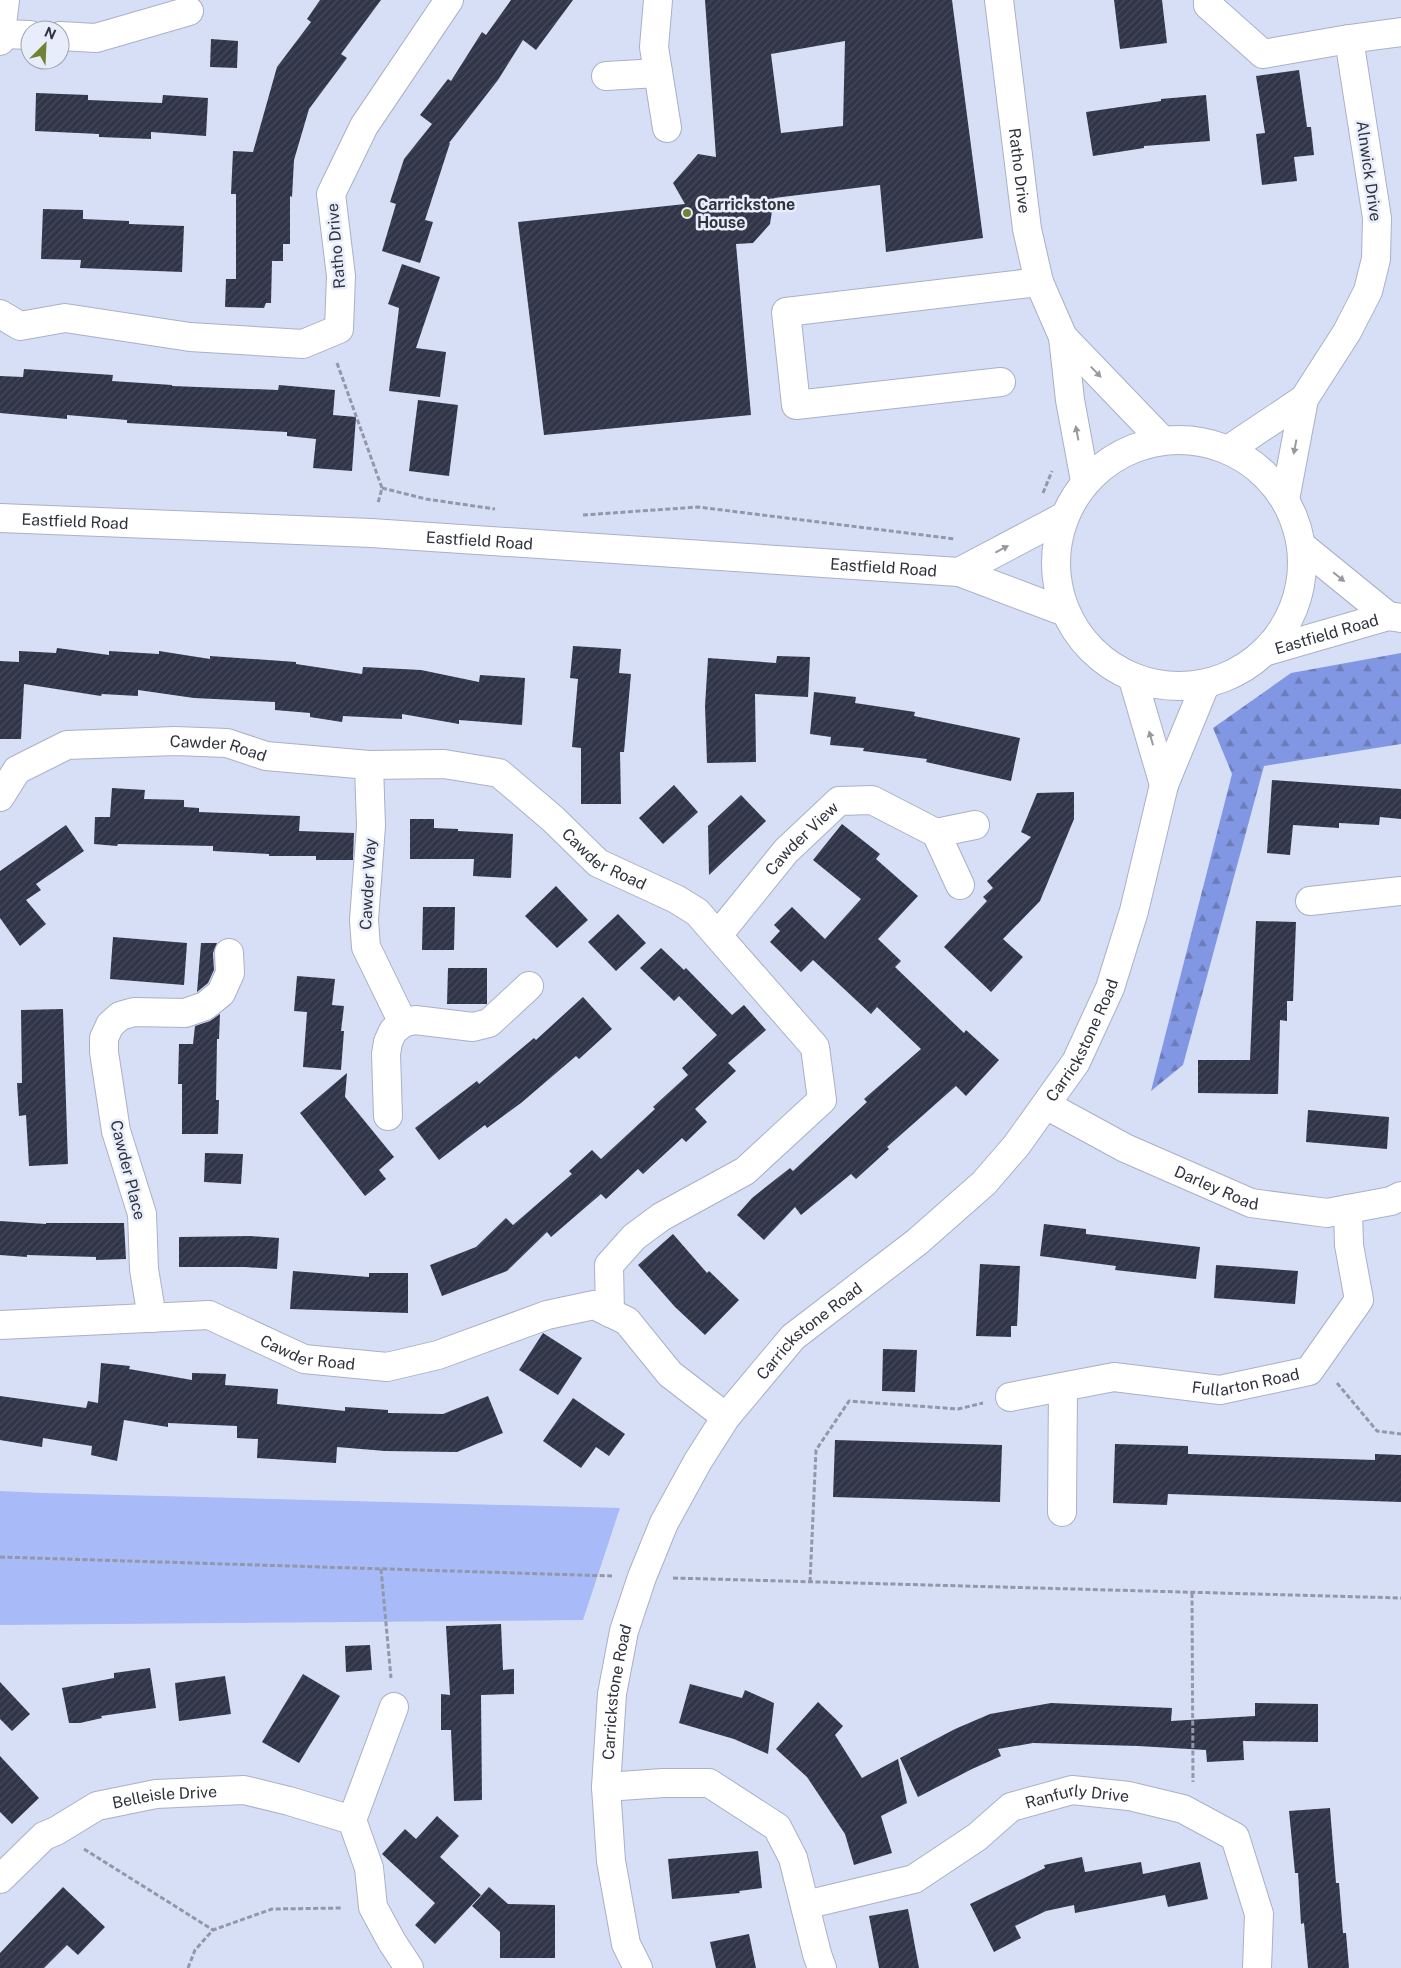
<svg xmlns="http://www.w3.org/2000/svg" width="1401" height="1968" font-family="'Public Sans',sans-serif">
  <defs>
    <pattern id="forest-firs" width="22" height="20" patternUnits="userSpaceOnUse" patternTransform="scale(1.25)"><rect width="22" height="20" fill="#8297e3"/><path d="M5 1l3.5 6h-7zM16 11l3.5 6h-7z" fill="#6b7cb9"/></pattern>
    <pattern id="building-hatch" width="6" height="6" patternUnits="userSpaceOnUse" patternTransform="scale(1.25)"><rect width="6" height="6" fill="#303548"/><path d="M-1 1l2-2M0 6l6-6M5 7l2-2" fill="none" stroke="#464a5b"/></pattern>
  </defs>
  <rect width="100%" height="100%" fill="#d7dff7"/>
  <path fill="url(#forest-firs)" d="M 1401,653 L 1401,744 L 1264,766 L 1183,1065 L 1151,1091 L 1232,774 L 1213,728 L 1291,673 Z"/>
  <path fill="#a8baf7" d="M 0,1491 L 43,1493 L 620,1508 L 583,1620 L 0,1625 Z"/>
  <g fill="url(#building-hatch)" fill-rule="evenodd">
    <path d="M 320,0 L 381,0 L 341,54 L 347,58 L 309,109 L 294,160 L 292,197 L 290,196 L 290,244 L 283,244 L 283,261 L 272,261 L 271,303 L 266,303 L 264,308 L 225,307 L 226,279 L 236,279 L 236,194 L 231,194 L 233,151 L 253,152 L 277,67 L 311,22 L 307,19 Z"/>
    <path d="M 511,0 L 573,0 L 536,50 L 523,40 L 498,80 L 449,143 L 450,143 L 425,220 L 433,222 L 420,263 L 382,251 L 396,204 L 390,202 L 404,159 L 432,124 L 420,115 L 448,79 L 451,81 L 482,32 L 486,35 Z"/>
    <path d="M 705,0 L 952,0 L 983,238 L 886,252 L 880,185 L 774,198 L 770,224 L 753,243 L 736,244 L 751,415 L 544,435 L 518,222 L 685,204 L 673,183 L 698,154 L 716,157 ZM 845,41 L 843,126 L 781,133 L 771,54 Z"/>
    <path d="M 1114,0 L 1162,0 L 1167,43 L 1120,49 Z"/>
    <path d="M 211,39 L 238,41 L 237,68 L 210,67 Z"/>
    <path d="M 1299,70 L 1307,127 L 1311,127 L 1314,155 L 1294,157 L 1297,181 L 1262,185 L 1256,134 L 1265,133 L 1256,76 Z"/>
    <path d="M 36,93 L 88,95 L 88,100 L 162,103 L 163,95 L 208,98 L 206,136 L 151,132 L 151,139 L 99,137 L 99,134 L 35,131 Z"/>
    <path d="M 1206,95 L 1210,141 L 1144,146 L 1144,148 L 1093,156 L 1086,112 L 1161,101 L 1161,99 Z"/>
    <path d="M 43,209 L 83,210 L 83,219 L 129,221 L 129,224 L 184,226 L 182,272 L 80,268 L 81,260 L 41,259 Z"/>
    <path d="M 402,264 L 440,277 L 416,348 L 446,352 L 440,397 L 389,391 L 399,308 L 388,304 Z"/>
    <path d="M 24,369 L 113,375 L 112,381 L 172,385 L 172,386 L 278,390 L 279,385 L 335,390 L 333,415 L 356,417 L 352,471 L 313,468 L 316,439 L 287,436 L 287,432 L 127,423 L 127,420 L 67,415 L 67,419 L 0,413 L 0,376 L 23,377 Z"/>
    <path d="M 418,400 L 458,405 L 449,476 L 409,471 Z"/>
    <path d="M 573,646 L 621,649 L 619,673 L 631,674 L 624,752 L 620,752 L 621,804 L 581,804 L 581,748 L 572,747 L 578,679 L 570,678 Z"/>
    <path d="M 57,648 L 109,655 L 109,651 L 159,654 L 159,651 L 210,659 L 210,656 L 296,662 L 296,664 L 362,674 L 363,667 L 421,670 L 479,682 L 480,675 L 525,678 L 522,725 L 459,720 L 459,724 L 402,714 L 402,719 L 343,716 L 342,722 L 310,717 L 310,713 L 275,710 L 275,702 L 194,698 L 138,690 L 138,696 L 102,694 L 101,696 L 24,684 L 21,739 L 0,739 L 0,661 L 19,662 L 19,651 L 56,653 Z"/>
    <path d="M 777,656 L 810,657 L 808,697 L 755,694 L 756,762 L 707,763 L 705,706 L 708,658 L 776,663 Z"/>
    <path d="M 814,692 L 856,697 L 855,703 L 915,712 L 914,716 L 1020,738 L 1011,781 L 926,762 L 927,759 L 863,751 L 864,748 L 830,745 L 831,737 L 810,734 Z"/>
    <path d="M 1272,780 L 1401,789 L 1401,819 L 1380,817 L 1379,825 L 1339,823 L 1339,828 L 1293,825 L 1290,855 L 1267,853 Z"/>
    <path d="M 674,785 L 698,812 L 663,844 L 639,818 Z"/>
    <path d="M 112,788 L 145,790 L 144,799 L 184,800 L 184,807 L 199,808 L 199,812 L 300,816 L 299,831 L 354,833 L 353,860 L 316,860 L 316,856 L 269,856 L 269,854 L 213,851 L 213,846 L 118,844 L 117,846 L 94,844 L 95,817 L 110,817 Z"/>
    <path d="M 1074,792 L 1074,819 L 1040,901 L 1003,939 L 1023,957 L 991,992 L 944,947 L 987,901 L 983,897 L 993,888 L 987,881 L 1031,837 L 1021,832 L 1037,793 Z"/>
    <path d="M 741,795 L 766,821 L 709,875 L 708,826 Z"/>
    <path d="M 410,819 L 434,819 L 434,828 L 458,829 L 458,831 L 513,834 L 511,878 L 473,876 L 474,859 L 410,859 Z"/>
    <path d="M 842,824 L 880,854 L 876,859 L 918,896 L 878,939 L 901,961 L 895,967 L 964,1033 L 966,1030 L 999,1060 L 966,1096 L 956,1086 L 887,1147 L 889,1149 L 856,1179 L 851,1174 L 801,1215 L 795,1207 L 764,1240 L 737,1215 L 752,1198 L 790,1168 L 793,1171 L 867,1102 L 864,1099 L 921,1049 L 877,1007 L 871,1014 L 813,960 L 801,972 L 770,942 L 780,931 L 774,925 L 792,907 L 825,939 L 861,899 L 813,860 Z"/>
    <path d="M 66,825 L 84,851 L 36,884 L 41,890 L 26,900 L 46,924 L 20,946 L 0,918 L 0,871 Z"/>
    <path d="M 556,886 L 588,920 L 557,948 L 525,916 Z"/>
    <path d="M 423,907 L 455,907 L 454,950 L 422,950 Z"/>
    <path d="M 618,914 L 646,943 L 616,971 L 588,942 Z"/>
    <path d="M 1256,921 L 1296,922 L 1293,1001 L 1287,1001 L 1287,1021 L 1280,1020 L 1278,1094 L 1198,1093 L 1198,1060 L 1250,1060 Z"/>
    <path d="M 113,937 L 187,943 L 184,985 L 110,979 Z"/>
    <path d="M 201,943 L 217,943 L 213,953 L 214,970 L 208,983 L 197,992 Z"/>
    <path d="M 661,948 L 684,970 L 686,968 L 732,1015 L 744,1005 L 766,1030 L 728,1063 L 736,1071 L 695,1109 L 707,1122 L 686,1142 L 682,1138 L 643,1174 L 638,1169 L 606,1199 L 601,1194 L 551,1237 L 547,1232 L 507,1271 L 442,1296 L 430,1265 L 476,1247 L 506,1218 L 513,1225 L 572,1174 L 569,1171 L 592,1150 L 601,1159 L 655,1109 L 653,1107 L 688,1075 L 682,1068 L 717,1035 L 679,996 L 674,1001 L 640,968 Z"/>
    <path d="M 448,968 L 487,968 L 487,1004 L 447,1004 Z"/>
    <path d="M 297,976 L 335,979 L 332,1005 L 344,1006 L 341,1031 L 344,1031 L 341,1070 L 303,1067 L 307,1012 L 294,1011 Z"/>
    <path d="M 583,997 L 612,1029 L 579,1059 L 576,1056 L 521,1103 L 487,1128 L 485,1125 L 439,1160 L 415,1128 L 477,1081 L 479,1084 L 534,1038 L 536,1040 Z"/>
    <path d="M 63,1009 L 68,1164 L 29,1166 L 26,1115 L 19,1116 L 17,1083 L 22,1083 L 21,1010 Z"/>
    <path d="M 220,1014 L 219,1039 L 217,1039 L 216,1100 L 219,1100 L 218,1134 L 182,1134 L 182,1084 L 178,1084 L 179,1044 L 193,1044 L 195,1026 L 210,1021 Z"/>
    <path d="M 347,1073 L 345,1097 L 394,1157 L 379,1170 L 386,1179 L 365,1196 L 300,1113 Z"/>
    <path d="M 1308,1110 L 1389,1117 L 1387,1149 L 1306,1142 Z"/>
    <path d="M 205,1153 L 243,1154 L 241,1184 L 204,1182 Z"/>
    <path d="M 0,1221 L 46,1224 L 46,1223 L 124,1223 L 126,1259 L 96,1260 L 96,1257 L 27,1255 L 27,1257 L 0,1255 Z"/>
    <path d="M 1044,1224 L 1086,1229 L 1086,1234 L 1200,1247 L 1196,1279 L 1115,1270 L 1116,1266 L 1040,1256 Z"/>
    <path d="M 673,1234 L 707,1273 L 709,1271 L 739,1300 L 705,1335 L 675,1307 L 638,1265 Z"/>
    <path d="M 250,1236 L 279,1238 L 277,1269 L 245,1267 L 179,1267 L 179,1237 Z"/>
    <path d="M 980,1264 L 1020,1266 L 1017,1326 L 1011,1326 L 1011,1337 L 976,1336 Z"/>
    <path d="M 1216,1265 L 1298,1271 L 1295,1304 L 1214,1298 Z"/>
    <path d="M 293,1271 L 369,1277 L 369,1273 L 408,1273 L 408,1313 L 290,1309 Z"/>
    <path d="M 543,1333 L 582,1358 L 558,1395 L 519,1370 Z"/>
    <path d="M 883,1349 L 917,1350 L 915,1392 L 882,1391 Z"/>
    <path d="M 101,1363 L 130,1366 L 129,1369 L 192,1380 L 192,1373 L 226,1374 L 225,1385 L 278,1389 L 277,1404 L 345,1411 L 345,1407 L 388,1410 L 388,1413 L 443,1414 L 488,1396 L 503,1433 L 457,1452 L 385,1451 L 337,1447 L 336,1463 L 257,1458 L 258,1439 L 237,1438 L 237,1426 L 168,1423 L 168,1427 L 124,1420 L 117,1461 L 91,1455 L 92,1446 L 43,1438 L 42,1447 L 0,1440 L 0,1396 L 86,1408 L 88,1401 L 98,1403 Z"/>
    <path d="M 573,1398 L 625,1434 L 609,1456 L 596,1447 L 581,1468 L 543,1441 Z"/>
    <path d="M 835,1440 L 1002,1445 L 1000,1502 L 833,1497 Z"/>
    <path d="M 1115,1444 L 1188,1446 L 1188,1454 L 1375,1460 L 1375,1454 L 1401,1455 L 1401,1502 L 1168,1494 L 1167,1505 L 1113,1503 Z"/>
    <path d="M 501,1624 L 503,1670 L 514,1669 L 514,1694 L 481,1695 L 482,1800 L 454,1801 L 451,1730 L 441,1730 L 441,1694 L 450,1695 L 446,1626 Z"/>
    <path d="M 370,1645 L 372,1670 L 346,1672 L 345,1646 Z"/>
    <path d="M 150,1668 L 156,1708 L 101,1716 L 102,1718 L 80,1723 L 69,1723 L 62,1688 L 114,1678 L 114,1673 Z"/>
    <path d="M 303,1674 L 340,1696 L 299,1763 L 262,1742 Z"/>
    <path d="M 225,1676 L 231,1714 L 179,1721 L 175,1683 Z"/>
    <path d="M 0,1682 L 30,1714 L 12,1731 L 0,1719 Z"/>
    <path d="M 690,1684 L 742,1698 L 745,1690 L 774,1703 L 768,1754 L 734,1739 L 679,1723 Z"/>
    <path d="M 818,1702 L 843,1726 L 835,1735 L 862,1778 L 898,1759 L 907,1803 L 881,1816 L 892,1853 L 854,1865 L 845,1834 L 807,1777 L 776,1749 Z"/>
    <path d="M 1051,1703 L 1172,1708 L 1171,1721 L 1255,1716 L 1255,1703 L 1318,1704 L 1318,1742 L 1243,1741 L 1244,1760 L 1207,1762 L 1206,1750 L 1138,1746 L 1033,1743 L 998,1749 L 1001,1756 L 972,1769 L 918,1797 L 900,1758 L 955,1729 L 990,1714 Z"/>
    <path d="M 0,1756 L 39,1798 L 12,1824 L 0,1812 Z"/>
    <path d="M 1330,1808 L 1336,1883 L 1339,1883 L 1343,1933 L 1346,1933 L 1349,1968 L 1308,1968 L 1304,1923 L 1301,1924 L 1298,1873 L 1295,1873 L 1289,1811 Z"/>
    <path d="M 437,1816 L 459,1836 L 440,1857 L 481,1895 L 435,1944 L 415,1925 L 435,1903 L 382,1854 L 405,1829 L 416,1839 Z"/>
    <path d="M 758,1851 L 762,1888 L 739,1891 L 740,1893 L 672,1899 L 668,1859 Z"/>
    <path d="M 1082,1857 L 1085,1872 L 1141,1862 L 1143,1874 L 1200,1862 L 1208,1899 L 1168,1907 L 1165,1895 L 1075,1913 L 1074,1905 L 1046,1911 L 1015,1926 L 1021,1938 L 994,1952 L 970,1904 L 1045,1868 L 1044,1865 Z"/>
    <path d="M 63,1887 L 105,1927 L 78,1955 L 67,1945 L 44,1968 L 0,1968 L 0,1953 Z"/>
    <path d="M 489,1887 L 508,1904 L 555,1905 L 555,1958 L 500,1958 L 500,1932 L 472,1906 Z"/>
    <path d="M 908,1909 L 919,1968 L 879,1968 L 869,1916 Z"/>
    <path d="M 749,1934 L 756,1968 L 716,1968 L 710,1942 Z"/>
  </g>
  <g fill="none" stroke-linecap="round" stroke-linejoin="round">
    <g stroke="#a9b0c7" stroke-width="30">
      <g id="minor">
        <path d="M 658,0 L 654,47 L 667,128"/>
        <path id="s1" d="M 999,0 L 1027,229 L 1039,282 L 1063,337 L 1070,400 L 1085,481"/>
        <path d="M 1208,0 L 1208,5 L 1263,54 L 1349,39"/>
        <path d="M 1,34 L 30,35"/>
        <path d="M 60,36 L 96,38 L 189,11"/>
        <path d="M 0,41 L 5,0"/>
        <path d="M 606,76 L 658,73"/>
        <path d="M 0,314 L 20,326 L 65,318 L 190,337 L 303,344 L 339,329 L 341,276 L 331,194 L 364,126 L 449,0"/>
        <path d="M 1063,337 L 1162,440"/>
        <path d="M 1001,382 L 796,405 L 786,312 L 1039,282"/>
        <circle cx="1179" cy="563" r="123"/>
        <path d="M 1228,450 L 1304,399"/>
        <path d="M 1285,500 L 1304,399 L 1347,332 L 1368,291 L 1376,259 L 1377,218 L 1349,39 L 1401,32"/>
        <path id="s2" d="M 0,518 L 371,533 L 959,572 L 1065,612"/>
        <path d="M 1302,546 L 1388,616"/>
        <path d="M 959,572 L 1063,517"/>
        <path id="s3" d="M 1267,651 L 1388,616 L 1401,618"/>
        <path d="M 1133,679 L 1164,785"/>
        <path d="M 369,765 L 371,826 L 364,920 L 366,947 L 403,1023"/>
        <path id="s4" d="M 0,797 L 17,770 L 67,745 L 175,741 L 227,743 L 266,756 L 369,765 L 444,764 L 499,773 L 553,819 L 598,863 L 676,899 L 697,912 L 815,1047 L 822,1100 L 745,1171 L 661,1217 L 634,1237 L 609,1265 L 610,1313"/>
        <path d="M 960,885 L 936,833 L 975,825"/>
        <path d="M 1310,901 L 1401,891"/>
        <path id="s5" d="M 718,935 L 786,851 L 839,801 L 872,800 L 936,833"/>
        <path id="s6" d="M 1046,1105 L 1125,1148 L 1251,1203 L 1327,1213 L 1391,1201 L 1401,1196"/>
        <path d="M 388,1116 L 386,1054 L 388,1042 L 393,1031 L 403,1023 L 415,1020 L 473,1027 L 489,1023 L 529,986"/>
        <path d="M 152,1318 L 144,1269 L 142,1214 L 116,1131 L 104,1052 L 104,1038 L 110,1025 L 120,1016 L 134,1012 L 185,1013 L 205,1006 L 221,993 L 230,973 L 229,953"/>
        <path id="s7" d="M 0,1325 L 209,1315 L 304,1359 L 387,1367 L 438,1355 L 547,1315 L 594,1305 L 627,1321 L 670,1374 L 726,1417"/>
        <path id="s8" d="M 1010,1397 L 1114,1377 L 1220,1390 L 1309,1371 L 1359,1300 L 1349,1245 L 1348,1209"/>
        <path d="M 1062,1512 L 1063,1387"/>
        <path d="M 606,1787 L 663,1783 L 709,1783 L 777,1827 L 793,1858 L 817,1954 L 822,1968"/>
        <path d="M 352,1820 L 394,1707"/>
        <path id="s9" d="M 0,1879 L 44,1836 L 56,1831 L 97,1806 L 156,1794 L 244,1790 L 289,1801 L 352,1820 L 369,1868 L 373,1907 L 392,1942 L 409,1968"/>
        <path id="s10" d="M 805,1905 L 914,1879 L 977,1837 L 1011,1807 L 1072,1790 L 1129,1796 L 1183,1809 L 1235,1837 L 1259,1914 L 1257,1968"/>
        <path id="s11" d="M 638,1968 L 626,1944 L 611,1861 L 606,1787 L 612,1694 L 624,1631 L 642,1577 L 664,1523 L 698,1461 L 726,1417 L 793,1337 L 917,1242 L 984,1183 L 1016,1146 L 1076,1062 L 1110,988 L 1134,911 L 1164,785 L 1205,685"/>
      </g>
    </g>
    <g stroke="#9298a9" stroke-width="3" stroke-dasharray="5 2.5" stroke-linecap="butt">
      <path d="M 337,363 L 382,488 L 378,503"/>
      <path d="M 382,488 L 426,499 L 495,509"/>
      <path d="M 1043,493 L 1052,471"/>
      <path d="M 583,515 L 698,507 L 955,539"/>
      <path d="M 1337,1383 L 1377,1431 L 1401,1434"/>
      <path d="M 0,1557 L 612,1576"/>
      <path d="M 381,1569 L 391,1678"/>
      <path d="M 673,1578 L 1401,1598"/>
      <path d="M 810,1582 L 816,1450 L 849,1401 L 958,1409 L 983,1403"/>
      <path d="M 1192,1593 L 1193,1782"/>
      <path d="M 84,1849 L 213,1930"/>
      <path d="M 188,1968 L 195,1950 L 213,1930 L 272,1909 L 342,1908"/>
    </g>
    <use href="#minor" stroke="#fff" stroke-width="28"/>
  </g>
  <defs><path id="oneway-solid" d="M-6-.8H1V-3.2L6.5 0L1 3.2V.8H-6Z" transform="scale(1.25)"/></defs>
  <g fill="#98999e">
    <use href="#oneway-solid" transform="translate(1096 372) rotate(46)"/>
    <use href="#oneway-solid" transform="translate(1077 433) rotate(-101)"/>
    <use href="#oneway-solid" transform="translate(1295 447) rotate(101)"/>
    <use href="#oneway-solid" transform="translate(1002 549) rotate(-28)"/>
    <use href="#oneway-solid" transform="translate(1339 577) rotate(39)"/>
    <use href="#oneway-solid" transform="translate(1151 738) rotate(-106)"/>
  </g>
  <circle fill="#708333" stroke="#e8edfb" stroke-width="2" cx="687" cy="213" r="5"/>
  <g text-anchor="middle" dominant-baseline="central" stroke-width="5" stroke-linejoin="round" paint-order="stroke">
    <g font-size="16" fill="#30333c" stroke="#e8edfb">
      <text stroke="none"><textPath href="#s1" startOffset="172">Ratho Drive</textPath></text>
      <text transform="translate(1369 171) rotate(82)">Alnwick Drive</text>
      <text transform="translate(336 246) rotate(-95)">Ratho Drive</text>
      <text stroke="none"><textPath href="#s2" startOffset="75">Eastfield Road</textPath></text>
      <text stroke="none"><textPath href="#s2" startOffset="480">Eastfield Road</textPath></text>
      <text stroke="none"><textPath href="#s2" startOffset="885">Eastfield Road</textPath></text>
      <text stroke="none"><textPath href="#s3" startOffset="62">Eastfield Road</textPath></text>
      <text stroke="none"><textPath href="#s4" startOffset="240">Cawder Road</textPath></text>
      <text stroke="none"><textPath href="#s5" startOffset="128">Cawder View</textPath></text>
      <text stroke="none"><textPath href="#s4" startOffset="660">Cawder Road</textPath></text>
      <text transform="translate(368 884) rotate(-87)">Cawder Way</text>
      <text stroke="none"><textPath href="#s11" startOffset="1105">Carrickstone Road</textPath></text>
      <text transform="translate(128 1170) rotate(76)">Cawder Place</text>
      <text stroke="none"><textPath href="#s6" startOffset="190">Darley Road</textPath></text>
      <text stroke="none"><textPath href="#s11" startOffset="701">Carrickstone Road</textPath></text>
      <text stroke="none"><textPath href="#s7" startOffset="316">Cawder Road</textPath></text>
      <text stroke="none"><textPath href="#s8" startOffset="239">Fullarton Road</textPath></text>
      <text stroke="none"><textPath href="#s11" startOffset="281">Carrickstone Road</textPath></text>
      <text stroke="none"><textPath href="#s9" startOffset="191">Belleisle Drive</textPath></text>
      <text stroke="none"><textPath href="#s10" startOffset="301">Ranfurly Drive</textPath></text>
    </g>
    <g font-size="16" font-weight="bold" fill="#30333c" stroke="#e8edfb" text-anchor="start">
      <text x="697" y="204">Carrickstone<tspan x="697" dy="18">House</tspan></text>
    </g>
  </g>
  <g transform="translate(45 45) rotate(24)"><circle r="24" fill="#e8edfb" stroke="#9ea3af"/>
  <path d="M0-4L9 19L0 12L-9 19Z" fill="#708333"/>
  <text y="-8" font-size="14" font-weight="bold" text-anchor="middle" fill="#30333c">N</text>
  </g>
</svg>
